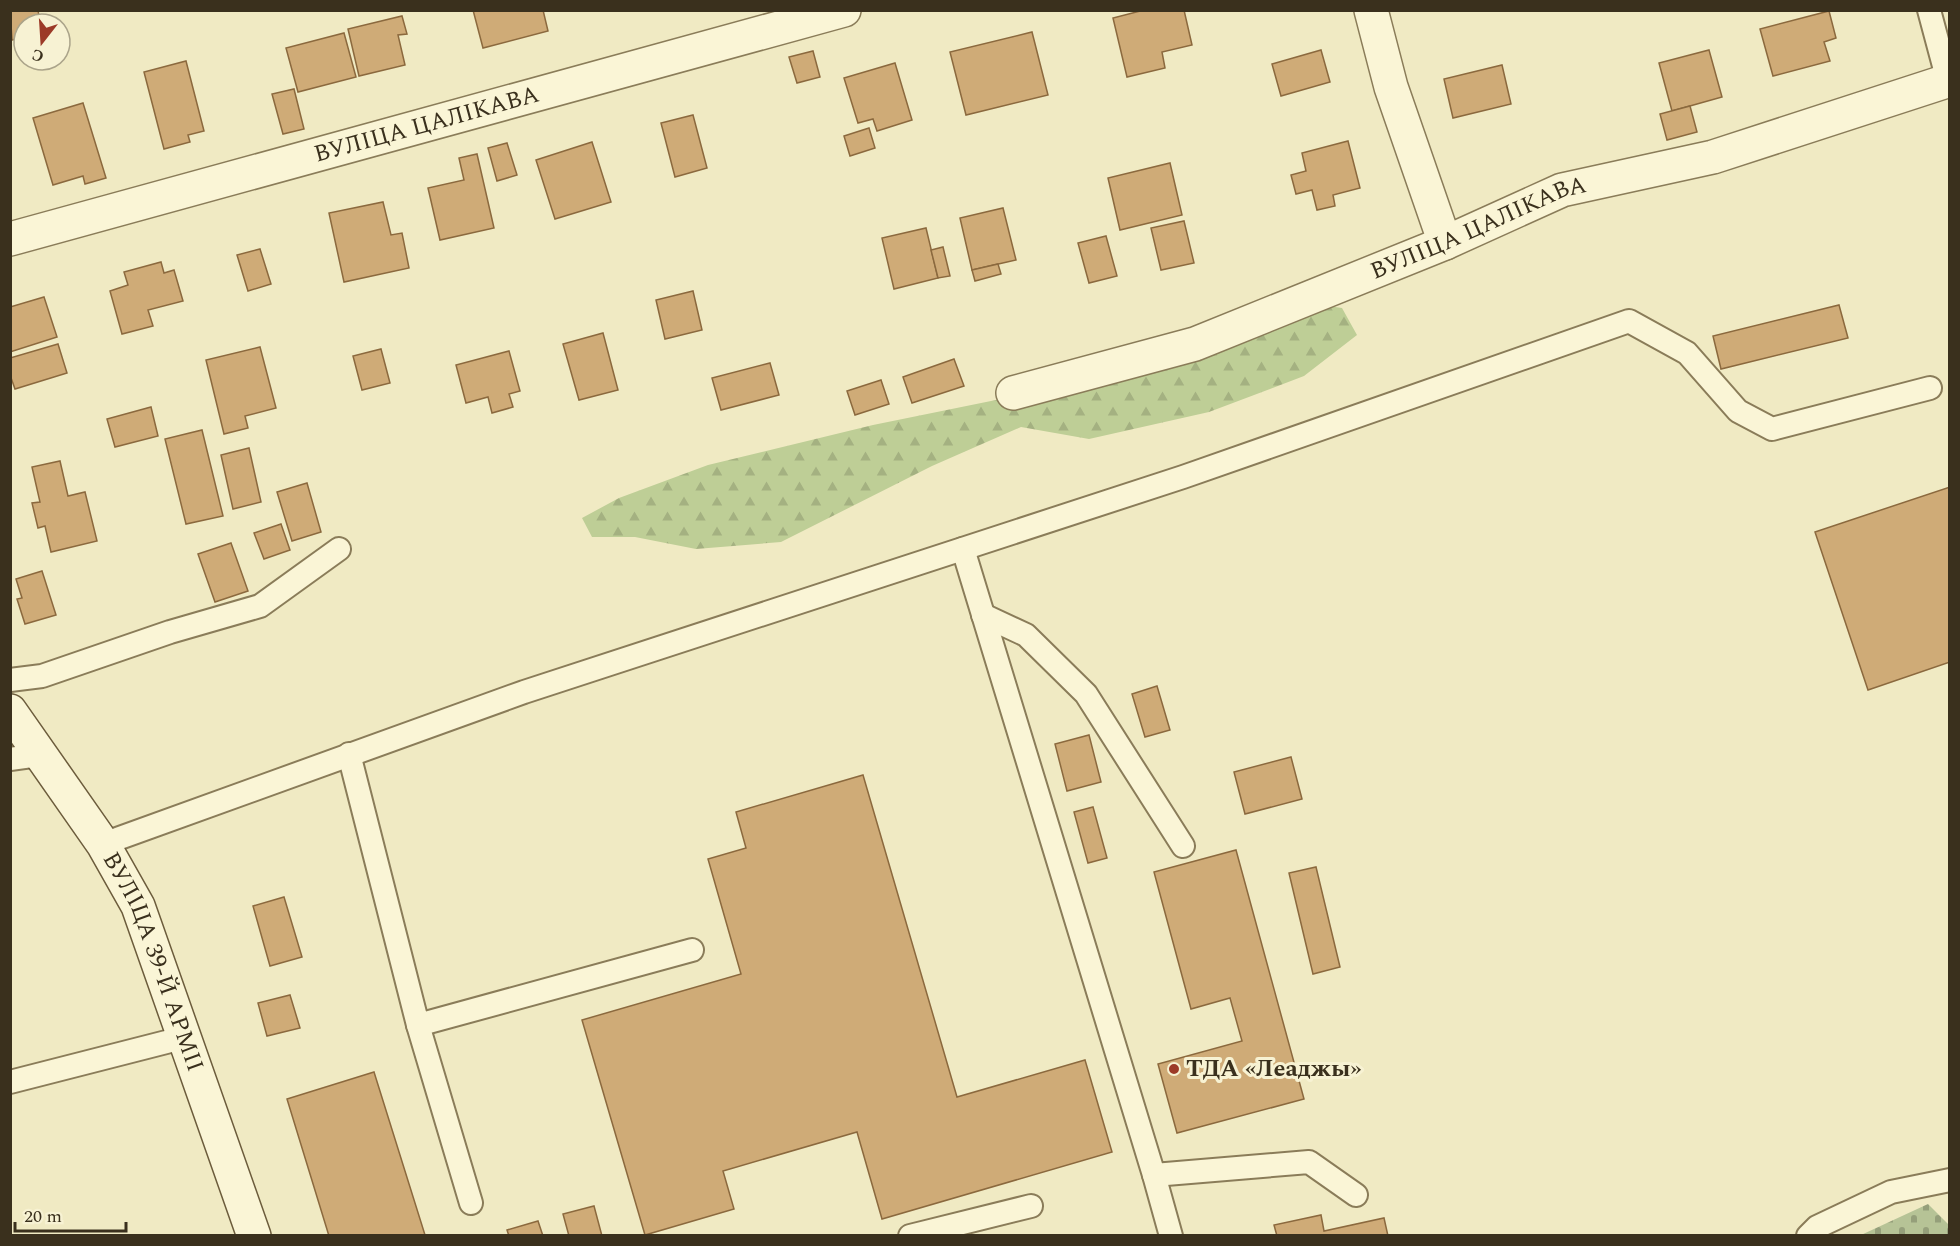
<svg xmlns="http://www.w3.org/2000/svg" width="1960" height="1246" font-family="Spectral,serif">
  <defs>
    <pattern id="forest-firs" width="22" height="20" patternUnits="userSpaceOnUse" patternTransform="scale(1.5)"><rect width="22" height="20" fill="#bece96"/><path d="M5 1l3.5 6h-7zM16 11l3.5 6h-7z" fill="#a4b181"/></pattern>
    <pattern id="cemetery-stones" width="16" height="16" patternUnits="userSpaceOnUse" patternTransform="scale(1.5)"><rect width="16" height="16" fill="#b6c396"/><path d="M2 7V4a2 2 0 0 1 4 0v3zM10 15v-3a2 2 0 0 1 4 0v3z" fill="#959f7a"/></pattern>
  </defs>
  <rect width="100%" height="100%" fill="#f0eac3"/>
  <path fill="url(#forest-firs)" d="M 1314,304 L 1342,308 L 1357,335 L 1304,376 L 1209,412 L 1089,439 L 1021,427 L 932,466 L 781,542 L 696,549 L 635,537 L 592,537 L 582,518 L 619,498 L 708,465 L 873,425 L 1074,384 Z"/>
  <path fill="url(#cemetery-stones)" d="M 1928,1204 L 1949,1225 L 1949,1235 L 1861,1235 Z"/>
  <g fill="#cfab77" stroke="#8b693e" stroke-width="1.5">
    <path d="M 10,10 L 38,10 L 40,24 L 24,24 L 24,37 L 12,40 Z"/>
    <path d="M 473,10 L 543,10 L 548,31 L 483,48 Z"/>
    <path d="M 1144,10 L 1184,10 L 1192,45 L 1162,52 L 1165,68 L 1127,77 L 1113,18 Z"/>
    <path d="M 1829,11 L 1836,38 L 1824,42 L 1830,61 L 1773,76 L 1760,29 Z"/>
    <path d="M 402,16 L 407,34 L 398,35 L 405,65 L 359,76 L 348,29 Z"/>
    <path d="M 1032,32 L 1048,95 L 966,115 L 950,52 Z"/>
    <path d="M 344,33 L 356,77 L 298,92 L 286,48 Z"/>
    <path d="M 1321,50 L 1330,82 L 1281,96 L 1272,64 Z"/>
    <path d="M 1709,50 L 1722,97 L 1672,111 L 1659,63 Z"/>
    <path d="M 813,51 L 820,77 L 797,83 L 789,57 Z"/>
    <path d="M 186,61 L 204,131 L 188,135 L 190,142 L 164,149 L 144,72 Z"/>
    <path d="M 895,63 L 912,120 L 877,131 L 873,119 L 858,123 L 844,78 Z"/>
    <path d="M 1502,65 L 1511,104 L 1453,118 L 1444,79 Z"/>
    <path d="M 294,89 L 304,129 L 283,134 L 272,94 Z"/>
    <path d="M 83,103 L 106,178 L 85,184 L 83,176 L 53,185 L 33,118 Z"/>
    <path d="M 1690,106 L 1697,132 L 1667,140 L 1660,114 Z"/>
    <path d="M 693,115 L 707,168 L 675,177 L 661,123 Z"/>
    <path d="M 869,128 L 875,148 L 850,156 L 844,136 Z"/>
    <path d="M 1348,141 L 1360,188 L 1333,195 L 1335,206 L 1317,210 L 1312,190 L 1296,194 L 1291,175 L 1306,171 L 1302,153 Z"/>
    <path d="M 592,142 L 611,202 L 555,219 L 536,160 Z"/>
    <path d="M 507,143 L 517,175 L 497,181 L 488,148 Z"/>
    <path d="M 477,154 L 494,228 L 440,240 L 428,188 L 464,180 L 459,158 Z"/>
    <path d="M 1170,163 L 1182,215 L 1120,230 L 1108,178 Z"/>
    <path d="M 383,202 L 391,235 L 402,233 L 409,268 L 344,282 L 329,213 Z"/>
    <path d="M 1003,208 L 1016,260 L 972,270 L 960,218 Z"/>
    <path d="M 1184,221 L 1194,263 L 1161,270 L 1151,228 Z"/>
    <path d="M 926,228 L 938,278 L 894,289 L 882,238 Z"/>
    <path d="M 1106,236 L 1117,276 L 1089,283 L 1078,243 Z"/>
    <path d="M 943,247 L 950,276 L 938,278 L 931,250 Z"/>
    <path d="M 260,249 L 271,284 L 248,291 L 237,255 Z"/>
    <path d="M 161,262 L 164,273 L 174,270 L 183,301 L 148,310 L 153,326 L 122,334 L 110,291 L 128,285 L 124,272 Z"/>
    <path d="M 998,264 L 1001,274 L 975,281 L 972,270 Z"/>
    <path d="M 693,291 L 702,330 L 665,339 L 656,300 Z"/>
    <path d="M 44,297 L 57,337 L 10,352 L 10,307 Z"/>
    <path d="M 1839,305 L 1848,338 L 1721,369 L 1713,336 Z"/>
    <path d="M 603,333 L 618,390 L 579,400 L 563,344 Z"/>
    <path d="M 58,344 L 67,373 L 15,389 L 10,375 L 10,358 Z"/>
    <path d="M 260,347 L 276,408 L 245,416 L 248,428 L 224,434 L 206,360 Z"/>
    <path d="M 381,349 L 390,383 L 362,390 L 353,356 Z"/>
    <path d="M 509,351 L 520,391 L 509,394 L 513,407 L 492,413 L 488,397 L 466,403 L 456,365 Z"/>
    <path d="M 954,359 L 964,386 L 912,403 L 903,377 Z"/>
    <path d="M 770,363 L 779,395 L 721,410 L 712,378 Z"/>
    <path d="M 881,380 L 889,404 L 855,415 L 847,391 Z"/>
    <path d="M 151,407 L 158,436 L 115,447 L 107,419 Z"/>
    <path d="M 202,430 L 223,516 L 186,524 L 165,439 Z"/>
    <path d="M 249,448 L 261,502 L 233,509 L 221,455 Z"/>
    <path d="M 60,461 L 68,496 L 85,492 L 97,541 L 51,552 L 45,526 L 38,528 L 32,503 L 40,502 L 32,467 Z"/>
    <path d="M 307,483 L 321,532 L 292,541 L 277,492 Z"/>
    <path d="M 1950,487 L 1950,662 L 1868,690 L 1815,532 Z"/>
    <path d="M 281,524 L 290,550 L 264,559 L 254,533 Z"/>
    <path d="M 231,543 L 248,591 L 215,602 L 198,554 Z"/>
    <path d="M 42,571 L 56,615 L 25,624 L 17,599 L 22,598 L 16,579 Z"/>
    <path d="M 1157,686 L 1170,730 L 1145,737 L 1132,694 Z"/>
    <path d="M 1089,735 L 1101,782 L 1067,791 L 1055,744 Z"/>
    <path d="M 1291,757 L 1302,799 L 1245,814 L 1234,772 Z"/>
    <path d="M 863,775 L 957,1097 L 1085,1060 L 1112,1152 L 882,1219 L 857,1132 L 723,1171 L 734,1209 L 645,1235 L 582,1020 L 741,974 L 708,859 L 746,848 L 736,812 Z"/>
    <path d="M 1093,807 L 1107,858 L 1088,863 L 1074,812 Z"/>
    <path d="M 1236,850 L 1304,1099 L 1177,1133 L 1158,1064 L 1242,1041 L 1230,998 L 1191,1009 L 1154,872 Z"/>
    <path d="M 1316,867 L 1340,967 L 1313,974 L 1289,873 Z"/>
    <path d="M 284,897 L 302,957 L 270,966 L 253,906 Z"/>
    <path d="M 290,995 L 300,1028 L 267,1036 L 258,1003 Z"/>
    <path d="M 374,1072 L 425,1235 L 329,1236 L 287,1099 Z"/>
    <path d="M 594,1206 L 602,1236 L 569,1236 L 563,1214 Z"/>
    <path d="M 1321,1215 L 1324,1231 L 1384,1218 L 1388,1236 L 1277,1236 L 1274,1225 Z"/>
    <path d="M 538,1221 L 543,1236 L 509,1236 L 507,1230 Z"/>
  </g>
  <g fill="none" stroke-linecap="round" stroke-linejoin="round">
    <g stroke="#8a7c59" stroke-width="26">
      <g id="lane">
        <path d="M 1929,10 L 1948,81"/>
        <path d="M 963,549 L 1154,1175 L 1309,1162 L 1356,1195"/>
        <path d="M 983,615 L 1026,635 L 1086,694 L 1183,846"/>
        <path d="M 10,680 L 42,676 L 170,632 L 260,606 L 339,549"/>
        <path d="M 349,754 L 418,1025 L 692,950"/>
        <path d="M 10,759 L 39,755"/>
        <path d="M 103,844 L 524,692 L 1183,477 L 1629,321 L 1687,353 L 1738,411 L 1772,429 L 1930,388"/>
        <path d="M 418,1025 L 471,1203"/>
        <path d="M 10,1082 L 186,1037"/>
        <path d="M 1154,1175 L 1171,1236"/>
        <path d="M 910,1236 L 1031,1206"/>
        <path d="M 1808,1236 L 1817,1227 L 1891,1192 L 1950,1180"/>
      </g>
    </g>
    <g stroke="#8a7c59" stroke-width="36">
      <g id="street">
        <path d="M 1371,10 L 1391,87 L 1445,243"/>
        <path id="s1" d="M 10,239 L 844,10"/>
        <path id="s2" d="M 1013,393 L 1195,344 L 1445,243 L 1562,190 L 1713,157 L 1950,80"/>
      </g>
    </g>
    <g stroke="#6c5c3c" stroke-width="36">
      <g id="secondary">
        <path id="s3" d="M 10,711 L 103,844 L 138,906 L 254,1236"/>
      </g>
    </g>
    <use href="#lane" stroke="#faf5d6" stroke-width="22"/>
    <use href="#street" stroke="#faf5d6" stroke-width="33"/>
    <use href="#secondary" stroke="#faf5d6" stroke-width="33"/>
  </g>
  <circle fill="#9c3a27" stroke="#f7f2d3" stroke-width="2" cx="1174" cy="1069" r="6"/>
  <g text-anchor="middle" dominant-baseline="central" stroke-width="6" stroke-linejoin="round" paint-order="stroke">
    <g font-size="24" fill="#3a301d" stroke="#f7f2d3">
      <text stroke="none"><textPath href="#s1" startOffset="432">ВУЛІЦА ЦАЛІКАВА</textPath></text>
      <text stroke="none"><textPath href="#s2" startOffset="495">ВУЛІЦА ЦАЛІКАВА</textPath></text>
      <text stroke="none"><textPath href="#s3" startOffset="291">ВУЛІЦА 39-Й АРМІІ</textPath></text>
    </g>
    <g font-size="24" font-weight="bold" fill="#3a301d" stroke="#f7f2d3" text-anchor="start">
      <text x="1186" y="1069">ТДА «Леаджы»</text>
    </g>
  </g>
  <rect width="1960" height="1246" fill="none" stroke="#3a301d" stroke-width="24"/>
  <g transform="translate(42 42) rotate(197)"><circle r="28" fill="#f7f2d3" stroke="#aba48a" stroke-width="1.5"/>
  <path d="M0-4.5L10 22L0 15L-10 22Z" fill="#9c3a27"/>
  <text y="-9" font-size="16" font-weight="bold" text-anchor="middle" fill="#3a301d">С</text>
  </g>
  <path d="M15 1222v9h111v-9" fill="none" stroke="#3a301d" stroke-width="3"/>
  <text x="24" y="1222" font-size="18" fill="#3a301d" stroke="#f7f2d3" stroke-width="4.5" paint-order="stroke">20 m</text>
</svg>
